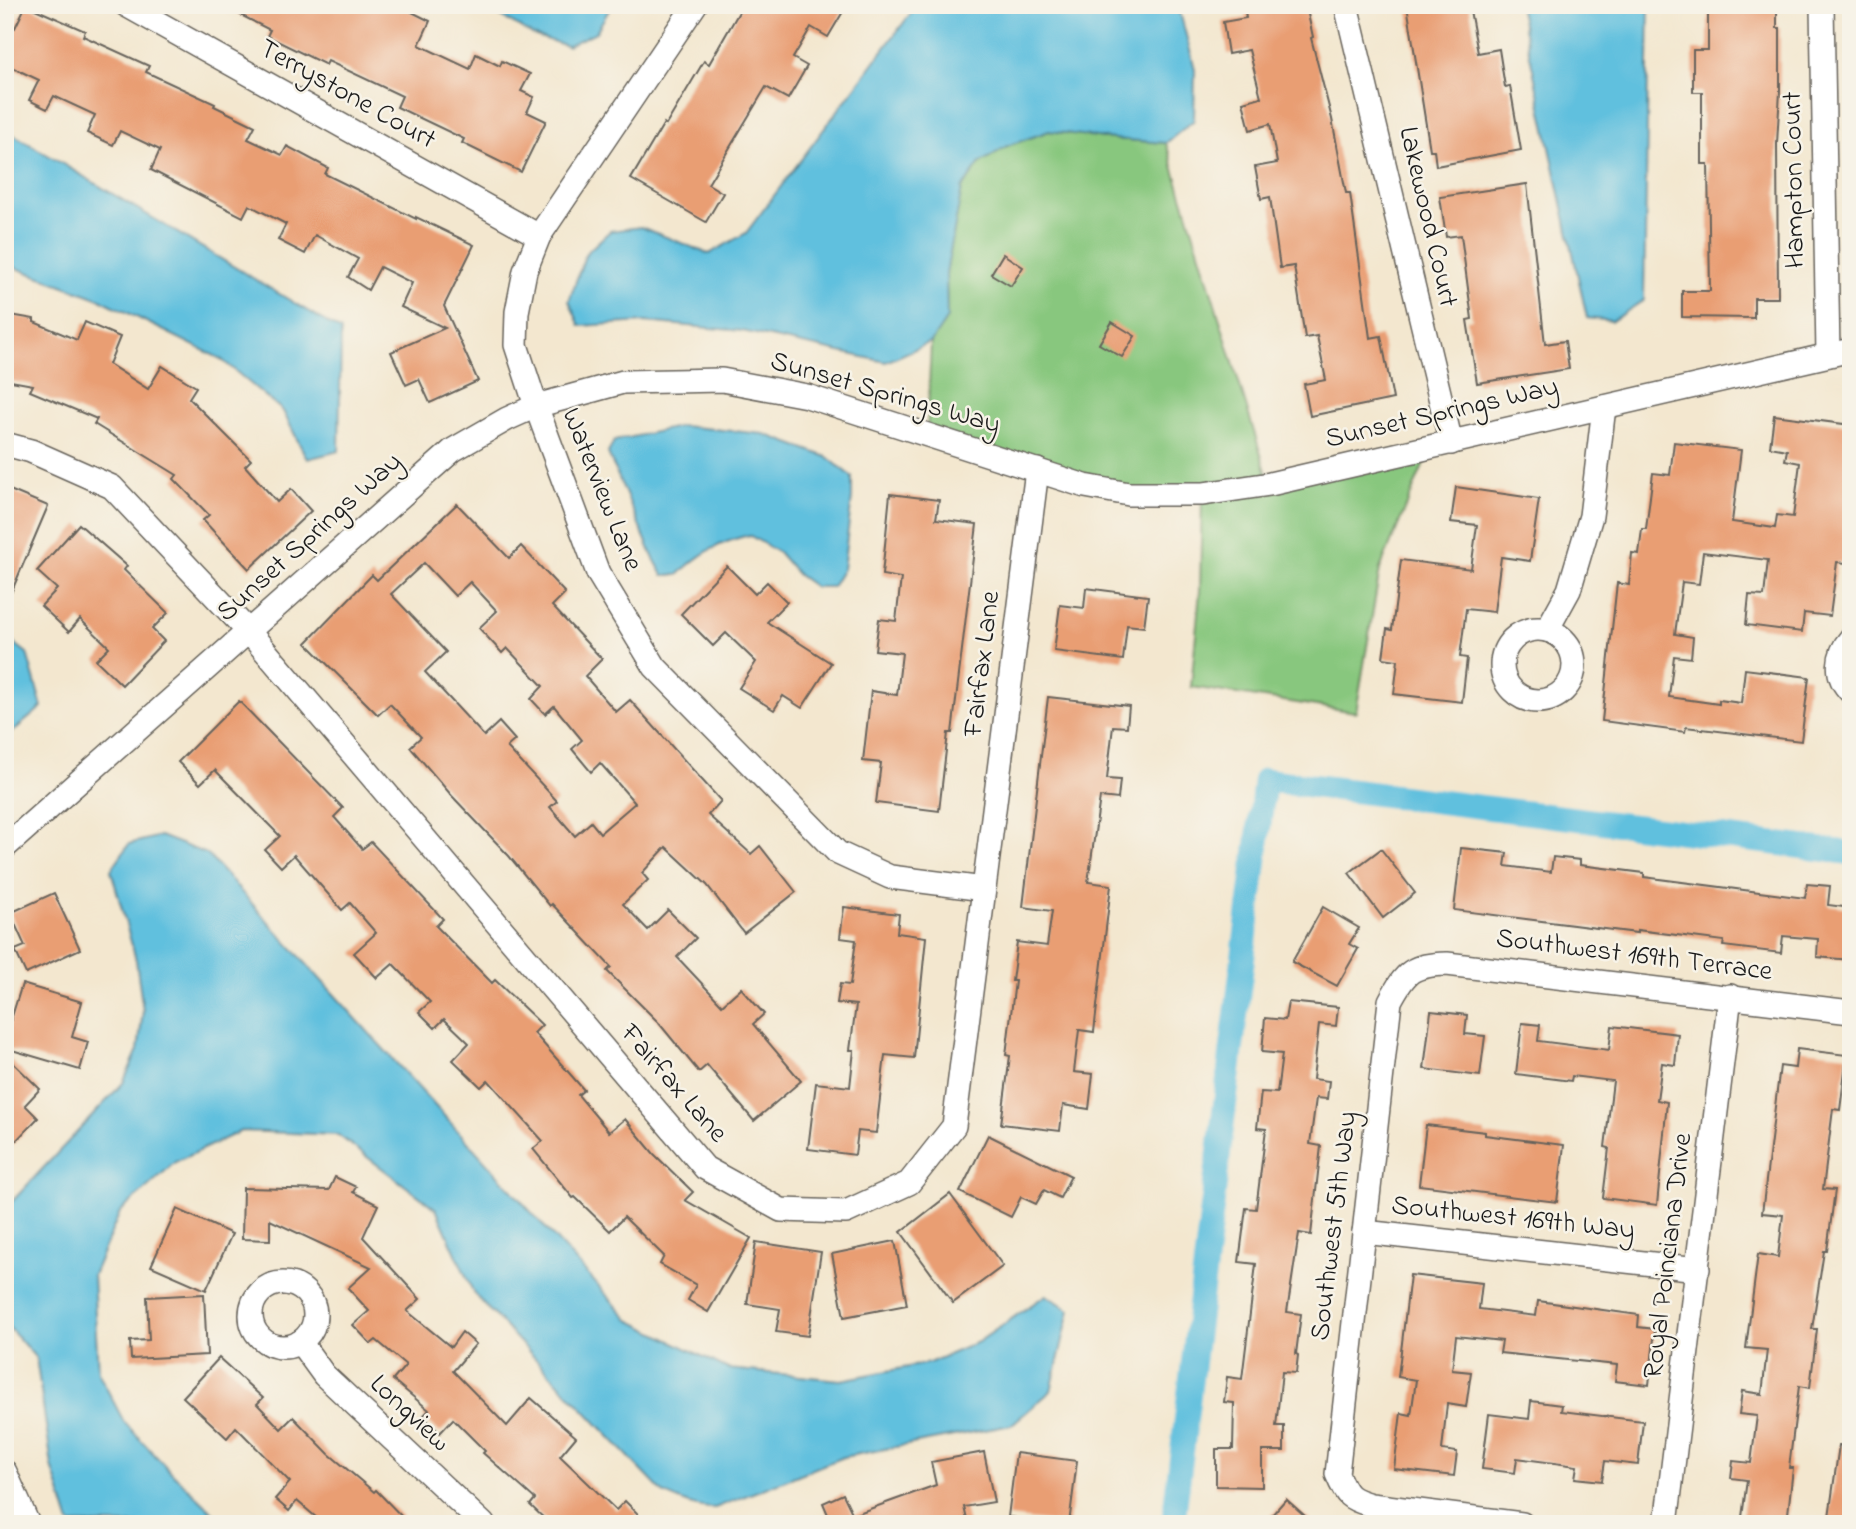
<svg xmlns="http://www.w3.org/2000/svg" width="1856" height="1529" font-family="'Indie Flower',sans-serif">
  <rect width="100%" height="100%" fill="#f7f3e8"/>
  <filter id="ink" filterUnits="userSpaceOnUse"><feTurbulence type="fractalNoise" baseFrequency=".0143" numOctaves="2"/><feDisplacementMap in="SourceGraphic" scale="14" xChannelSelector="R" yChannelSelector="G"/><feConvolveMatrix kernelMatrix="1 2 1 2 8 2 1 2 1" color-interpolation-filters="sRGB"/></filter>
  <filter id="wash" filterUnits="userSpaceOnUse"><feTurbulence type="fractalNoise" baseFrequency=".00686" numOctaves="4" result="noise"/><feDisplacementMap in="SourceGraphic" scale="28" xChannelSelector="R" yChannelSelector="G"/><feGaussianBlur stdDeviation="1.57" result="paint"/><feColorMatrix in="noise" values="0 0 0 0 0 0 0 0 0 0 0 0 0 0 0 0 0 1.4 0 .05"/><feComposite in="paint" operator="in"/></filter>
  <g filter="url(#wash)">
    <rect width="100%" height="100%" fill="#f3e7cf"/>
    <path fill="#88c77e" stroke="#52724d" stroke-width="2" d="M 1049,131 L 1113,139 L 1166,143 L 1270,484 L 1431,447 L 1380,569 L 1356,712 L 1191,687 L 1200,591 L 1202,494 L 1129,494 L 927,433 L 931,342 L 947,318 L 946,273 L 962,188 L 980,163 L 1007,146 Z"/>
    <g fill="#60c0de" stroke="#3e6e7d" stroke-width="2">
      <path d="M 481,5 L 612,5 L 596,32 L 567,46 L 533,35 Z"/>
      <path d="M 917,5 L 1178,5 L 1195,69 L 1194,120 L 1166,143 L 1113,139 L 1049,131 L 1007,146 L 980,163 L 962,188 L 946,273 L 947,318 L 931,342 L 886,362 L 742,331 L 645,322 L 580,326 L 569,301 L 586,253 L 610,231 L 641,227 L 709,254 L 746,233 Z"/>
      <path d="M 1519,5 L 1649,5 L 1644,300 L 1612,321 L 1587,318 Z"/>
      <path d="M 5,134 L 16,136 L 341,331 L 339,451 L 307,459 L 283,411 L 221,359 L 100,299 L 5,264 Z"/>
      <path d="M 682,426 L 764,434 L 827,457 L 852,477 L 852,498 L 843,569 L 832,587 L 815,587 L 798,575 L 779,553 L 749,535 C 721,542 699,553 678,575 L 663,575 L 653,557 L 608,453 L 614,441 Z"/>
      <path d="M 5,636 L 27,653 L 42,707 L 5,738 Z"/>
      <path d="M 160,836 L 207,854 L 629,1320 L 728,1369 L 841,1380 L 929,1363 L 978,1342 L 1046,1295 L 1070,1310 L 1051,1391 L 1011,1425 L 843,1457 L 715,1508 C 695,1508 681,1501 663,1493 L 474,1294 L 436,1209 L 338,1135 L 241,1131 L 175,1162 L 120,1212 L 93,1275 L 98,1372 L 124,1422 L 169,1470 L 225,1524 L 70,1524 L 52,1466 L 36,1358 L 5,1323 L 5,1209 L 123,1083 L 138,1050 L 143,1011 L 136,960 L 111,870 L 129,844 Z"/>
    </g>
    <g fill="none" stroke-linecap="round" stroke-linejoin="round">
      <path stroke="#60c0de" stroke-width="24" d="M 1173,1524 L 1265,780 L 1851,853"/>
    </g>
    <g id="blocks">
      <g fill="#e99e73" fill-rule="evenodd">
        <path d="M 26,5 L 85,31 L 83,36 L 149,66 L 146,72 L 215,104 L 214,106 L 255,126 L 248,139 L 282,155 L 287,146 L 328,168 L 325,174 L 416,219 L 416,217 L 474,245 L 444,306 L 478,381 L 430,403 L 419,379 L 406,385 L 391,352 L 445,328 L 401,307 L 412,283 L 380,267 L 368,290 L 348,277 L 358,259 L 315,235 L 305,254 L 278,240 L 286,224 L 249,205 L 243,217 L 151,170 L 160,150 L 120,131 L 113,145 L 87,133 L 95,115 L 54,96 L 47,109 L 29,100 L 39,80 L 5,64 L 5,23 L 15,28 Z"/>
        <path d="M 221,5 L 398,5 L 430,21 L 419,45 L 470,69 L 476,54 L 500,66 L 502,61 L 530,74 L 521,91 L 534,97 L 527,112 L 546,121 L 521,172 L 462,143 L 464,139 L 397,107 L 402,96 L 328,61 L 326,65 L 267,36 L 270,30 Z"/>
        <path d="M 743,5 L 847,5 L 828,37 L 811,27 L 793,58 L 807,66 L 788,99 L 766,87 L 708,184 L 723,193 L 706,222 L 631,179 L 664,123 L 666,125 L 704,61 L 709,64 Z"/>
        <path d="M 1244,5 L 1306,5 L 1313,37 L 1311,38 L 1332,119 L 1346,193 L 1350,193 L 1370,338 L 1381,336 L 1393,399 L 1310,416 L 1304,384 L 1326,380 L 1317,336 L 1305,338 L 1294,266 L 1280,268 L 1270,197 L 1261,199 L 1255,167 L 1277,163 L 1270,124 L 1250,130 L 1243,102 L 1261,97 L 1249,50 L 1228,54 L 1223,22 L 1246,18 Z"/>
        <path d="M 1407,5 L 1469,5 L 1478,53 L 1499,49 L 1505,87 L 1510,86 L 1521,150 L 1436,166 L 1434,150 L 1430,150 Z"/>
        <path d="M 1708,5 L 1777,5 L 1777,28 L 1780,28 L 1780,91 L 1777,144 L 1778,298 L 1754,298 L 1754,318 L 1682,317 L 1682,291 L 1710,291 L 1708,164 L 1702,164 L 1702,92 L 1693,92 L 1693,50 L 1708,50 Z"/>
        <path d="M 1527,184 L 1545,344 L 1565,341 L 1569,369 L 1477,383 L 1467,320 L 1472,319 L 1461,235 L 1446,237 L 1440,197 Z"/>
        <path d="M 1003,254 L 1023,267 L 1011,286 L 991,274 Z"/>
        <path d="M 5,314 L 34,319 L 34,322 L 77,340 L 85,322 L 120,337 L 109,364 L 148,389 L 162,366 L 196,387 L 189,398 L 251,460 L 245,466 L 277,502 L 291,489 L 311,511 L 249,569 L 203,520 L 209,515 L 174,479 L 177,475 L 94,424 L 97,419 L 30,391 L 33,385 L 5,380 Z"/>
        <path d="M 1112,322 L 1135,336 L 1122,357 L 1099,344 Z"/>
        <path d="M 1774,415 L 1851,425 L 1851,520 L 1846,563 L 1837,562 L 1830,616 L 1804,613 L 1802,632 L 1746,625 L 1749,595 L 1764,596 L 1768,560 L 1703,552 L 1699,584 L 1682,582 L 1675,634 L 1693,637 L 1691,658 L 1674,656 L 1669,697 L 1719,704 L 1719,700 L 1741,703 L 1745,669 L 1809,677 L 1801,741 L 1686,727 L 1685,732 L 1602,721 L 1617,583 L 1629,585 L 1632,553 L 1639,554 L 1642,529 L 1646,529 L 1653,473 L 1670,475 L 1674,442 L 1741,450 L 1732,522 L 1775,528 L 1777,515 L 1793,517 L 1800,463 L 1785,460 L 1787,450 L 1770,447 Z"/>
        <path d="M 1456,487 L 1539,499 L 1530,561 L 1501,557 L 1494,612 L 1466,609 L 1460,657 L 1467,658 L 1462,702 L 1394,694 L 1398,660 L 1383,658 L 1387,629 L 1392,630 L 1401,560 L 1471,569 L 1477,525 L 1451,522 Z"/>
        <path d="M 5,488 L 48,506 L 5,607 Z"/>
        <path d="M 890,494 L 939,500 L 936,519 L 977,524 L 952,733 L 948,733 L 939,811 L 876,803 L 881,763 L 863,761 L 871,691 L 897,695 L 902,653 L 875,650 L 879,619 L 896,621 L 901,578 L 882,575 Z"/>
        <path d="M 457,504 L 509,558 L 521,546 L 565,593 L 552,606 L 602,659 L 585,676 L 616,712 L 630,700 L 721,801 L 708,815 L 751,854 L 760,846 L 796,892 L 744,933 L 707,885 L 666,847 L 642,873 L 648,880 L 623,904 L 648,930 L 668,910 L 696,938 L 677,957 L 722,1005 L 741,988 L 764,1014 L 753,1024 L 801,1081 L 754,1121 L 707,1065 L 699,1072 L 658,1022 L 607,971 L 611,967 L 552,904 L 550,906 L 509,856 L 452,796 L 410,747 L 421,737 L 390,704 L 378,715 L 306,643 L 372,575 L 377,580 ZM 424,563 L 455,596 L 470,582 L 497,611 L 479,628 L 502,653 L 507,648 L 543,686 L 531,699 L 545,714 L 554,706 L 582,740 L 572,749 L 591,772 L 600,763 L 635,803 L 600,833 L 591,822 L 575,836 L 550,807 L 557,801 L 507,747 L 515,740 L 499,722 L 484,736 L 425,672 L 446,652 L 391,594 Z"/>
        <path d="M 79,524 L 127,566 L 124,570 L 168,613 L 152,629 L 164,641 L 122,685 L 96,660 L 109,647 L 80,619 L 69,632 L 41,606 L 57,589 L 37,571 Z"/>
        <path d="M 727,566 L 755,594 L 767,582 L 787,602 L 767,622 L 831,663 L 802,708 L 783,696 L 774,710 L 739,688 L 756,662 L 726,633 L 713,646 L 681,614 Z"/>
        <path d="M 1086,588 L 1148,596 L 1144,627 L 1127,625 L 1123,660 L 1054,651 L 1060,605 L 1084,608 Z"/>
        <path d="M 1048,697 L 1129,706 L 1127,727 L 1113,726 L 1107,779 L 1120,780 L 1118,799 L 1100,797 L 1088,882 L 1111,885 L 1094,1032 L 1079,1030 L 1074,1072 L 1093,1074 L 1089,1109 L 1063,1105 L 1060,1131 L 1001,1124 L 1010,1056 L 1006,1055 L 1015,981 L 1012,981 L 1017,942 L 1047,946 L 1052,911 L 1023,907 Z"/>
        <path d="M 239,701 L 343,808 L 334,817 L 362,849 L 371,842 L 443,919 L 436,926 L 492,983 L 495,980 L 542,1025 L 534,1033 L 584,1090 L 578,1095 L 609,1132 L 625,1119 L 654,1154 L 693,1192 L 685,1200 L 751,1238 L 708,1312 L 688,1300 L 696,1285 L 660,1264 L 664,1256 L 624,1217 L 610,1231 L 575,1197 L 573,1198 L 533,1149 L 543,1141 L 488,1080 L 481,1087 L 453,1060 L 469,1043 L 444,1019 L 435,1028 L 419,1012 L 430,1002 L 393,964 L 377,978 L 354,953 L 376,933 L 350,903 L 342,910 L 294,855 L 281,867 L 265,850 L 280,836 L 215,770 L 200,784 L 178,762 Z"/>
        <path d="M 1461,848 L 1507,853 L 1505,866 L 1551,872 L 1553,857 L 1580,860 L 1580,865 L 1644,873 L 1644,877 L 1805,898 L 1807,884 L 1830,886 L 1828,905 L 1851,908 L 1851,960 L 1817,957 L 1818,939 L 1783,936 L 1781,953 L 1723,946 L 1724,941 L 1637,930 L 1637,933 L 1454,910 Z"/>
        <path d="M 1381,849 L 1415,893 L 1383,918 L 1349,873 Z"/>
        <path d="M 54,893 L 80,949 L 26,974 L 15,950 L 25,946 L 10,913 Z"/>
        <path d="M 844,907 L 899,914 L 897,933 L 926,937 L 914,1058 L 885,1055 L 876,1133 L 858,1131 L 855,1155 L 808,1149 L 816,1083 L 850,1087 L 854,1050 L 850,1050 L 856,1005 L 837,1003 L 840,984 L 850,985 L 856,940 L 840,938 Z"/>
        <path d="M 1323,907 L 1359,928 L 1349,944 L 1358,949 L 1337,986 L 1292,962 Z"/>
        <path d="M 22,984 L 82,1002 L 72,1037 L 88,1042 L 80,1070 L 5,1048 L 5,1039 Z"/>
        <path d="M 1288,1002 L 1338,1007 L 1336,1026 L 1319,1024 L 1313,1079 L 1329,1081 L 1327,1099 L 1316,1098 L 1310,1144 L 1321,1146 L 1311,1235 L 1299,1233 L 1287,1312 L 1301,1314 L 1296,1354 L 1298,1355 L 1296,1373 L 1282,1372 L 1276,1426 L 1284,1426 L 1284,1451 L 1262,1451 L 1262,1487 L 1216,1486 L 1216,1449 L 1233,1449 L 1234,1403 L 1224,1402 L 1227,1377 L 1242,1379 L 1256,1264 L 1239,1262 L 1246,1208 L 1256,1209 L 1266,1129 L 1257,1128 L 1261,1092 L 1277,1093 L 1282,1054 L 1262,1052 L 1265,1018 L 1285,1020 Z"/>
        <path d="M 1431,1011 L 1467,1015 L 1465,1034 L 1485,1036 L 1480,1076 L 1424,1069 Z"/>
        <path d="M 1522,1023 L 1540,1025 L 1538,1041 L 1609,1050 L 1612,1026 L 1678,1034 L 1675,1065 L 1662,1063 L 1657,1100 L 1667,1102 L 1657,1205 L 1603,1198 L 1609,1148 L 1605,1147 L 1613,1081 L 1572,1076 L 1571,1081 L 1516,1074 Z"/>
        <path d="M 1797,1049 L 1847,1055 L 1840,1110 L 1833,1109 L 1823,1189 L 1835,1190 L 1827,1251 L 1824,1251 L 1812,1329 L 1817,1329 L 1810,1388 L 1799,1386 L 1789,1468 L 1793,1468 L 1787,1523 L 1742,1517 L 1747,1480 L 1731,1478 L 1733,1461 L 1751,1463 L 1757,1416 L 1739,1414 L 1742,1391 L 1762,1394 L 1767,1350 L 1746,1348 L 1758,1254 L 1778,1257 L 1783,1215 L 1762,1213 L 1780,1066 L 1795,1068 Z"/>
        <path d="M 5,1055 L 40,1089 L 25,1105 L 38,1118 L 5,1152 Z"/>
        <path d="M 1426,1125 L 1485,1132 L 1485,1135 L 1564,1145 L 1557,1202 L 1419,1185 Z"/>
        <path d="M 988,1135 L 1071,1176 L 1060,1198 L 1044,1190 L 1036,1204 L 1021,1197 L 1011,1217 L 960,1192 Z"/>
        <path d="M 335,1177 L 356,1187 L 353,1192 L 378,1205 L 363,1237 L 420,1299 L 407,1311 L 451,1347 L 462,1332 L 476,1344 L 453,1371 L 507,1426 L 531,1398 L 576,1437 L 560,1456 L 616,1510 L 625,1501 L 638,1514 L 631,1524 L 550,1524 L 530,1505 L 535,1499 L 483,1453 L 485,1451 L 453,1419 L 440,1433 L 423,1416 L 429,1410 L 393,1380 L 406,1365 L 376,1340 L 371,1344 L 353,1325 L 369,1311 L 348,1288 L 371,1267 L 270,1220 L 270,1240 L 242,1239 L 243,1188 L 329,1190 Z"/>
        <path d="M 950,1194 L 1003,1266 L 953,1303 L 901,1232 Z"/>
        <path d="M 177,1209 L 232,1234 L 206,1290 L 151,1266 Z"/>
        <path d="M 895,1241 L 907,1305 L 844,1317 L 832,1254 Z"/>
        <path d="M 756,1242 L 821,1252 L 808,1336 L 776,1332 L 780,1309 L 747,1304 Z"/>
        <path d="M 1410,1275 L 1482,1283 L 1479,1309 L 1536,1316 L 1538,1301 L 1639,1315 L 1638,1327 L 1655,1329 L 1649,1385 L 1615,1381 L 1617,1365 L 1500,1353 L 1502,1341 L 1456,1336 L 1452,1370 L 1471,1372 L 1466,1407 L 1447,1404 L 1442,1450 L 1457,1452 L 1454,1476 L 1394,1469 L 1401,1413 L 1411,1415 L 1416,1380 L 1398,1377 Z"/>
        <path d="M 204,1294 L 207,1355 L 131,1359 L 130,1341 L 149,1340 L 147,1297 Z"/>
        <path d="M 219,1358 L 263,1398 L 257,1404 L 281,1429 L 293,1417 L 329,1454 L 374,1492 L 376,1490 L 409,1524 L 324,1524 L 297,1501 L 289,1511 L 275,1499 L 290,1482 L 236,1427 L 227,1438 L 183,1397 Z"/>
        <path d="M 1531,1401 L 1562,1405 L 1561,1411 L 1643,1421 L 1638,1465 L 1605,1461 L 1602,1481 L 1575,1478 L 1577,1466 L 1517,1458 L 1515,1473 L 1482,1469 L 1489,1414 L 1529,1419 Z"/>
        <path d="M 1839,1445 L 1851,1446 L 1851,1524 L 1828,1524 Z"/>
        <path d="M 984,1452 L 994,1502 L 964,1507 L 968,1524 L 832,1524 L 823,1503 L 843,1494 L 853,1515 L 936,1485 L 931,1462 Z"/>
        <path d="M 1016,1453 L 1077,1461 L 1069,1524 L 1008,1517 Z"/>
        <path d="M 1286,1499 L 1314,1524 L 1264,1524 Z"/>
      </g>
    </g>
  </g>
  <g filter="url(#ink)">
    <use href="#blocks" fill-opacity="0" stroke="#67635b" stroke-width="2"/>
    <g fill="none" stroke-linecap="round" stroke-linejoin="round">
      <g stroke="#67635b" stroke-width="26">
        <g id="street">
          <path d="M 126,5 L 539,236"/>
          <path d="M 695,5 L 539,236 L 525,271 L 517,312 L 516,345 L 536,406 L 598,573 L 655,667 L 838,853 L 890,877 L 984,889"/>
          <path d="M 1346,5 L 1451,443"/>
          <path d="M 1822,5 L 1828,355"/>
          <path d="M 5,444 L 31,451 L 112,487 L 249,632 L 705,1168 L 781,1210 L 846,1212 L 909,1183 L 954,1126 L 1037,470"/>
          <circle cx="1538" cy="665" r="36"/>
          <path d="M 1547,630 L 1569,590 L 1591,516 L 1604,407"/>
          <path d="M 1851,638 C 1837,654 1834,676 1851,692"/>
          <path d="M 5,847 L 453,450 L 507,419 L 536,406 L 623,382 L 722,380 L 807,396 L 1085,486 L 1129,494 L 1203,494 L 1270,484 L 1851,350"/>
          <path d="M 1364,1232 L 1698,1269"/>
          <circle cx="283" cy="1315" r="32"/>
          <path d="M 300,1342 L 324,1375 L 483,1524"/>
          <path d="M 5,1472 L 28,1524"/>
          <path d="M 1522,1524 L 1371,1505 C 1349,1499 1346,1496 1337,1474 L 1390,1001 C 1406,971 1412,965 1447,964 L 1851,1012"/>
          <path d="M 1666,1524 L 1730,996"/>
        </g>
      </g>
      <use href="#street" stroke="#fff" stroke-width="23"/>
    </g>
  </g>
  <g text-anchor="middle" dominant-baseline="central" stroke-width="5" stroke-linejoin="round" paint-order="stroke">
    <g font-size="28" fill="#1c1c1c" stroke="#f7f3e8">
      <text transform="translate(347 95) rotate(29)">Terrystone Court</text>
      <text transform="translate(1795 180) rotate(-91)">Hampton Court</text>
      <text transform="translate(1427 217) rotate(77)">Lakewood Court</text>
      <text transform="translate(885 394) rotate(16)">Sunset Springs Way</text>
      <text transform="translate(1442 414) rotate(-13)">Sunset Springs Way</text>
      <text transform="translate(601 490) rotate(68)">Waterview Lane</text>
      <text transform="translate(310 538) rotate(-42)">Sunset Springs Way</text>
      <text transform="translate(983 664) rotate(-83)">Fairfax Lane</text>
      <text transform="translate(1634 956) rotate(7)">Southwest 169th Terrace</text>
      <text transform="translate(673 1084) rotate(49)">Fairfax Lane</text>
      <text transform="translate(1513 1219) rotate(6)">Southwest 169th Way</text>
      <text transform="translate(1335 1226) rotate(-83)">Southwest 5th Way</text>
      <text transform="translate(1669 1256) rotate(-83)">Royal Poinciana Drive</text>
      <text transform="translate(409 1414) rotate(43)">Longview</text>
    </g>
  </g>
  <rect width="1856" height="1529" fill="none" stroke="#f7f3e8" stroke-width="28"/>
</svg>
